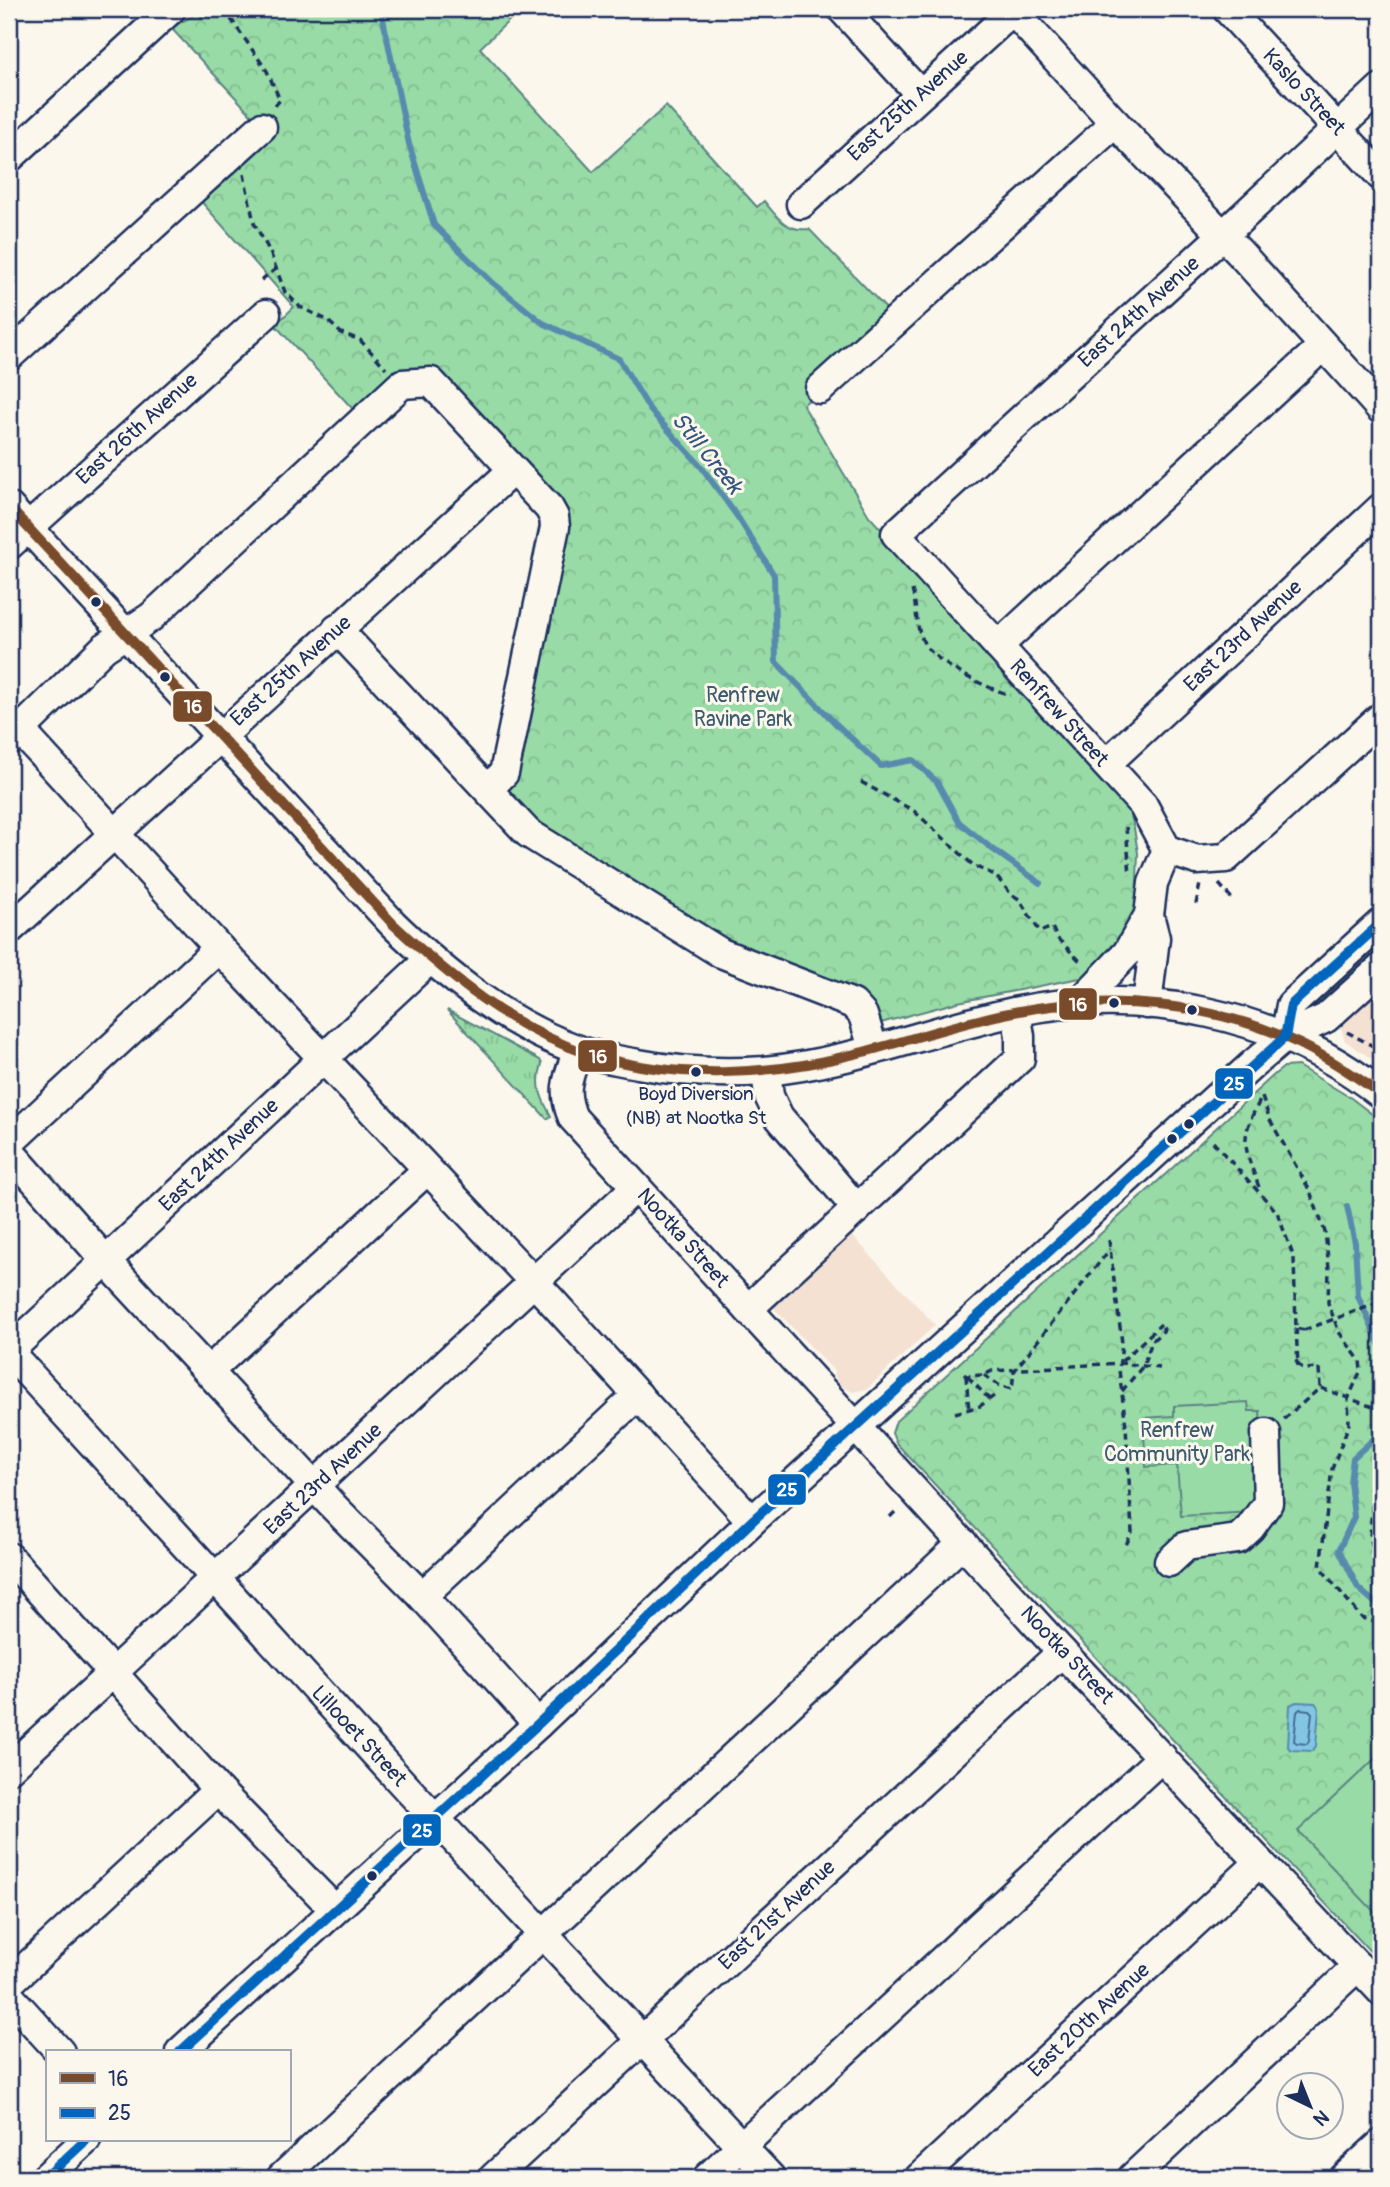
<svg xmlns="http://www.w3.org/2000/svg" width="1390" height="2187" font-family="Pangolin,sans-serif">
  <defs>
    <pattern id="grass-tufts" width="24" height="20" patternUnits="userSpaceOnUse" patternTransform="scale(1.75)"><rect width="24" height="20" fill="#98dba6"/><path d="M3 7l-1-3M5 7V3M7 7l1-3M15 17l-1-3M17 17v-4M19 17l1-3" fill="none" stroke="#82bc91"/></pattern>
    <pattern id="park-crowns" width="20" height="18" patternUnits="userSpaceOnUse" patternTransform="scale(1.75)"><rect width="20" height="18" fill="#98dba6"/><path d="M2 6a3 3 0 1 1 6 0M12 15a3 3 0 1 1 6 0" fill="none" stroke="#82bc91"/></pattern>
  </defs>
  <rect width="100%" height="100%" fill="#fbf7ec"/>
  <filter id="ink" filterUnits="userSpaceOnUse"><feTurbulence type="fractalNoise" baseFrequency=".0143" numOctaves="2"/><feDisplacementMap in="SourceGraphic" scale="14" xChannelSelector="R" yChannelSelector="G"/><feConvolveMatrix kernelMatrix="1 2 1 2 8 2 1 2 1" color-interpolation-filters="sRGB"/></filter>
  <g filter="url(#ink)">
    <g fill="#f4e1d2">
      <path d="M 1381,983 L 1381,1065 L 1345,1041 L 1341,1028 L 1343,1019 Z"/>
      <path d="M 848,1231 L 935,1325 L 867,1389 L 853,1392 L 843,1387 L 837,1381 L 833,1370 L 768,1302 Z"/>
    </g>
    <g fill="url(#grass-tufts)" stroke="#5a8582" stroke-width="2">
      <path d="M 1381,940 L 1381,954 L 1315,1009 L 1315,1004 Z"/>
      <path d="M 447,1010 L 540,1060 L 542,1064 C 535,1085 541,1098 551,1116 L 547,1119 Z"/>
    </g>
    <g fill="url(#park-crowns)" stroke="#5a8582" stroke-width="2">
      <path d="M 205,9 L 510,9 L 515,15 L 480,48 L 593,172 L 666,106 L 757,207 L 764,201 C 777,217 786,232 809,229 L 898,321 L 803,405 L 869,516 L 1113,785 L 1129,807 L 1134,828 L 1138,853 L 1136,906 L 1132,925 L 1097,971 L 1080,978 L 958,1002 L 881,1023 L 846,996 L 721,953 L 488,789 L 555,527 L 432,382 L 363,420 L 275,325 L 294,307 L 192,191 L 262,126 L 171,28 Z"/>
      <path d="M 1298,1066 L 1351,1098 L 1381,1121 L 1381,1963 L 896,1443 L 892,1433 L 896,1421 L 1275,1074 L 1284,1067 Z"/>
    </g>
    <g fill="#98dba6" stroke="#5a8582" stroke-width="2">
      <path d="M 1248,1402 L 1249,1411 L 1260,1411 L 1265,1495 L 1254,1496 L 1254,1512 L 1181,1516 L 1177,1465 L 1146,1467 L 1143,1418 L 1174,1416 L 1174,1406 Z"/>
      <path d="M 1381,1753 L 1381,1919 L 1298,1831 Z"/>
    </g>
    <path fill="#83c6e4" stroke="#598aae" stroke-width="2" d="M 1296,1702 L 1315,1703 L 1319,1708 L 1316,1746 L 1312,1751 L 1291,1750 L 1288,1747 L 1290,1705 Z"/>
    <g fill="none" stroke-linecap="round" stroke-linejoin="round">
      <path stroke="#456b94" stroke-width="2" d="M 1300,1709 L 1309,1710 L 1312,1713 L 1309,1741 L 1307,1744 L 1297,1743 L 1294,1741 L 1297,1712 Z"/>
      <g stroke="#598aae" stroke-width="6">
        <path d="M 381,9 L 409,144 L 434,225 L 492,282 L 543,323 L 619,359 L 650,410 L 700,465 L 739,519 L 774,575 L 776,662 L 835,723 L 881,766 L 913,760 L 937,782 L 959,822 L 991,848 L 1040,883"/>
        <path d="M 1347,1206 L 1355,1243 L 1358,1296 L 1381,1348"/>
        <path d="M 1381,1427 L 1379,1434 L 1353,1458 L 1350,1482 L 1354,1517 L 1339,1550 L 1358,1588 L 1381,1608"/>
      </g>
      <g stroke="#1b2f5e" stroke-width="33">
        <g id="minor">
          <path d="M 842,9 L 920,94"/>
          <path d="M 1011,9 L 1115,123 L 1239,252 L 1381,409"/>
          <path d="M 1227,9 L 1381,176"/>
          <path d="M 9,158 L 171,9"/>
          <path d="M 801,204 L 1015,9"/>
          <path d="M 9,356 L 262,127"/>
          <path d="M 820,389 L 1115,123"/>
          <path d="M 9,507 L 393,924 C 447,976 505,1023 576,1049 C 596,1057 617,1060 638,1064 C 680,1072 723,1074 765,1071 C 850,1063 931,1030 1014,1012 C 1141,985 1280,1013 1381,1094"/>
          <path d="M 9,545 L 266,314"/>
          <path d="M 337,629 L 528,833 L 721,953 L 853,1004 L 863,1015 L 873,1048"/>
          <path d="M 998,646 L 1323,346"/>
          <path d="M 21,731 L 219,948 L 550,1299 L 752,1521"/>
          <path d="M 9,741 L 104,648 L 151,617 L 402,384 L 431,382 L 549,508 L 554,517 L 555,527 L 504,773 L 488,789"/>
          <path d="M 1106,764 L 1381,508"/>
          <path d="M 1167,850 L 1197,860 L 1226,858 L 1381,717"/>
          <path d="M 9,930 L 513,470"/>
          <path d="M 1079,1003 L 1127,953 L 1149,915"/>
          <path d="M 1147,1004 L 1155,938 L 1149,915 L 1153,883 L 1167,850 L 1143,805 L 896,534 L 1223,235 L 1381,88"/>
          <path d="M 1285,1037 L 1291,1005 L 1381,923"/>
          <path d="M 578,1050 C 568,1078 561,1090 573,1118 L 1062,1652 L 1381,1991"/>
          <path d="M 766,1071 L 769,1096 L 779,1117 L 857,1209"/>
          <path d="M 9,1143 L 219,948"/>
          <path d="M 9,1151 L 106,1261 L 331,1504 L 422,1596 L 538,1724"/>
          <path d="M 748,1309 L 1020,1058 L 1020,1036 L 1016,1012"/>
          <path d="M 9,1351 L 430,959"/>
          <path d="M 9,1352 L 403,1784 L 771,2178"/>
          <path d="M 209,1371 L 427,1170"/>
          <path d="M 9,1557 L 218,1790 L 334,1909"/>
          <path d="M 1169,1562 L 1186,1546 L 1238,1539 L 1250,1528 L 1268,1503 L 1266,1433"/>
          <path d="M 422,1596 L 638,1395"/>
          <path d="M 9,1769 L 636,1187"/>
          <path d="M 9,1983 L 218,1790"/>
          <path d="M 9,1996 L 60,2052"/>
          <path d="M 180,2052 L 538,1724 L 752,1521 L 1252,1065 L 1285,1037 L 1326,1018 L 1381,968"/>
          <path d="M 45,2178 L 86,2140"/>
          <path d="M 281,2178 L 963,1543"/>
          <path d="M 493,2178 L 1062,1652"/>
          <path d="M 707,2178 L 1162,1757"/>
          <path d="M 919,2178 L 1260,1862"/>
          <path d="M 1132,2178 L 1358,1966"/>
          <path d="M 1344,2178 L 1381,2144"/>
        </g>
      </g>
      <g stroke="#1b2f5e" stroke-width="3.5" stroke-dasharray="7 5" stroke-linecap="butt">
        <path d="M 224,9 L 267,71 L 280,100 L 273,108"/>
        <path d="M 200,17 L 214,9"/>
        <path d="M 244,174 L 254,223 L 270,252 L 285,292 L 300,307 L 327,320 L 341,333 L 360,340 L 386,368"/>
        <path d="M 261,280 L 276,269"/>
        <path d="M 912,590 C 917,606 915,623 922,639 C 932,663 985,687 1010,695"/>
        <path d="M 861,782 L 914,811 L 974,866 L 995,875 L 1011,894 L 1019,899 L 1040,932 L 1052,927 L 1057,938 L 1083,964"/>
        <path d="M 1126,827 L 1130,875"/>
        <path d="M 1219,884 L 1234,901"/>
        <path d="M 1196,904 L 1200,884"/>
        <path d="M 1347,1032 L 1373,1046 L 1381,1045"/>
        <path d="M 1262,1097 L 1270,1120 L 1310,1191 L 1325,1232 L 1329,1268 L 1328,1303 L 1339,1332 L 1360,1361 L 1361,1370 L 1348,1399 L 1349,1424 L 1332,1469 L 1320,1567 L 1362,1618 L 1381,1624"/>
        <path d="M 1213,1142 L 1277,1212 L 1294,1258 L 1296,1328 L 1304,1330"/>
        <path d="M 1259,1187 C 1243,1145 1239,1138 1262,1097"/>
        <path d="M 1109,1240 L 1122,1343 L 1119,1370 L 1126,1426 L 1132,1532 L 1126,1545"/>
        <path d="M 1296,1328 L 1298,1365 L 1296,1360"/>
        <path d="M 1122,1361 L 1161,1324"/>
        <path d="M 964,1374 L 966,1376 L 984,1375 L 992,1371 L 1120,1363 L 1160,1368"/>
        <path d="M 984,1375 L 1000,1386 L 1012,1389 L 1014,1371 L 1110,1249"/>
        <path d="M 966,1376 L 969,1411"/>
        <path d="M 968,1377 L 989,1399"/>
        <path d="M 1321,1388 L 1381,1410"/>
        <path d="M 1122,1391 L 1143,1366 L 1152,1341 L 1164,1330 L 1161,1324"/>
        <path d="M 955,1413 L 980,1406 L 994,1396"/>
        <path d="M 1284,1419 L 1320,1388 L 1319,1368 L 1305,1369 L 1298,1365"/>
        <path d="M 1381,1470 L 1373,1494 L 1370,1537 L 1378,1564 L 1381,1566"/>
        <path d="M 890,1517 L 898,1509"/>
      </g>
      <use href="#minor" stroke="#fbf7ec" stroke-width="28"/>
      <path stroke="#1b2f5e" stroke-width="3.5" stroke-dasharray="7 5" stroke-linecap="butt" d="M 1304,1330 L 1381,1302"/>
      <g stroke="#fbf7ec" stroke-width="16">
        <path id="bus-1" d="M 9,507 L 393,924 C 450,977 511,1028 586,1053 C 675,1081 771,1076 859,1053 C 911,1040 961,1022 1014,1012 C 1108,993 1212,1002 1300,1044 C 1329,1058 1355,1076 1381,1094"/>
      </g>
      <g stroke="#fbf7ec" stroke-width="16">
        <g id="bus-2">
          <path d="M 180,2052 L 538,1724 L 752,1521 L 1285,1037 L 1291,1005 L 1381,923"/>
          <path d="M 45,2178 L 86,2140"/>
        </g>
      </g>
      <use href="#bus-1" stroke="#7a4b2a" stroke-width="10"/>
      <use href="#bus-2" stroke="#0065bd" stroke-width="10"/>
    </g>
  </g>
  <g fill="#1b2f5e" stroke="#fbf7ec" stroke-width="2.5">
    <circle cx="96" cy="602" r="6"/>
    <circle cx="165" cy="677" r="6"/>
    <circle cx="1114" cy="1003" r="6"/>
    <circle cx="1192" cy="1010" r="6"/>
    <circle cx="696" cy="1072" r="6"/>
    <circle cx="1189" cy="1124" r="6"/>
    <circle cx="1172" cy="1139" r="6"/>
    <circle cx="372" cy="1876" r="6"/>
  </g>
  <g text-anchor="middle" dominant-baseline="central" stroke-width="6" stroke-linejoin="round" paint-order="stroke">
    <g font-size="19" fill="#1b2f5e" stroke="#fbf7ec">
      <text x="696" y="1094">Boyd Diversion<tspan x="696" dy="24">(NB) at Nootka St</tspan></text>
    </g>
    <g font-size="21" fill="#1b2f5e" stroke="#fbf7ec">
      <text transform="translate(1304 92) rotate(47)">Kaslo Street</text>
      <text transform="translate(908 106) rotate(-42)">East 25th Avenue</text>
      <text transform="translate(1139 312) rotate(-42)">East 24th Avenue</text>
      <text transform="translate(137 429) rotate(-42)">East 26th Avenue</text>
      <text transform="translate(1243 636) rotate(-43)">East 23rd Avenue</text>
      <text transform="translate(291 671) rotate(-42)">East 25th Avenue</text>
      <text transform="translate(1059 713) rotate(48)">Renfrew Street</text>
      <text transform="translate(219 1155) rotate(-43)">East 24th Avenue</text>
      <text transform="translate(683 1238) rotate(48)">Nootka Street</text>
      <text transform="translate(323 1479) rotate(-43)">East 23rd Avenue</text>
      <text transform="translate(1067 1655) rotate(47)">Nootka Street</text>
      <text transform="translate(359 1736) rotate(47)">Lillooet Street</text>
      <text transform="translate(777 1915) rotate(-43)">East 21st Avenue</text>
      <text transform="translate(1089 2020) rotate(-43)">East 20th Avenue</text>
    </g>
    <g font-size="21" fill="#3a5a70" stroke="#fbf7ec">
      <text x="743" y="695">Renfrew<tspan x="743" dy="24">Ravine Park</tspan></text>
      <text x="1177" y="1430">Renfrew<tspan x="1177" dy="24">Community Park</tspan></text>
    </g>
    <g font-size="23" font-style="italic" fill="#355580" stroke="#fbf7ec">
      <text transform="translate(707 453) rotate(51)">Still Creek</text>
    </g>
  </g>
  <g stroke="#fbf7ec" stroke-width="2.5">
    <rect x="172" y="690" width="41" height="33" rx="7" fill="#7a4b2a"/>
    <rect x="1058" y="987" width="40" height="34" rx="7" fill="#7a4b2a"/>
    <rect x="577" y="1039" width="41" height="34" rx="7" fill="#7a4b2a"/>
    <rect x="1214" y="1067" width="40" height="33" rx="7" fill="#0065bd"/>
    <rect x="767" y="1473" width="40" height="33" rx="7" fill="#0065bd"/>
    <rect x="402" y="1813" width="40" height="34" rx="7" fill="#0065bd"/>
  </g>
  <g font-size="19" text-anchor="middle" font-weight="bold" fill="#fff">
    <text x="193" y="713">16</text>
    <text x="1078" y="1011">16</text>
    <text x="598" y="1063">16</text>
    <text x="1234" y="1090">25</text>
    <text x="787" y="1496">25</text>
    <text x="422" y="1837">25</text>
  </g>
  <rect width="1390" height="2187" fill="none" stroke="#fbf7ec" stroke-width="35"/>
  <rect x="18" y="18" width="1355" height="2152" fill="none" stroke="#1b2f5e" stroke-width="2.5" filter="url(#ink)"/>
  <rect x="46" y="2050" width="245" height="91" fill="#fbf7ec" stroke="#a1a7b3" stroke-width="2"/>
  <rect x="60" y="2073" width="35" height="10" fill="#7a4b2a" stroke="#a1a7b3" stroke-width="2"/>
  <text x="108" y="2086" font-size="21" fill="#1b2f5e">16</text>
  <rect x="60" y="2108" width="35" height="10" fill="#0065bd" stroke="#a1a7b3" stroke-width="2"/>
  <text x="108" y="2120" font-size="21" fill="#1b2f5e">25</text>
  <g transform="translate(1310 2106) rotate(137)"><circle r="33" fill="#fbf7ec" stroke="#a1a7b3" stroke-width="2"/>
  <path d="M0-5L12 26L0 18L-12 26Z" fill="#1b2f5e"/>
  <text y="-10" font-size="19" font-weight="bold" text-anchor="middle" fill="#1b2f5e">N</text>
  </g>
</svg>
